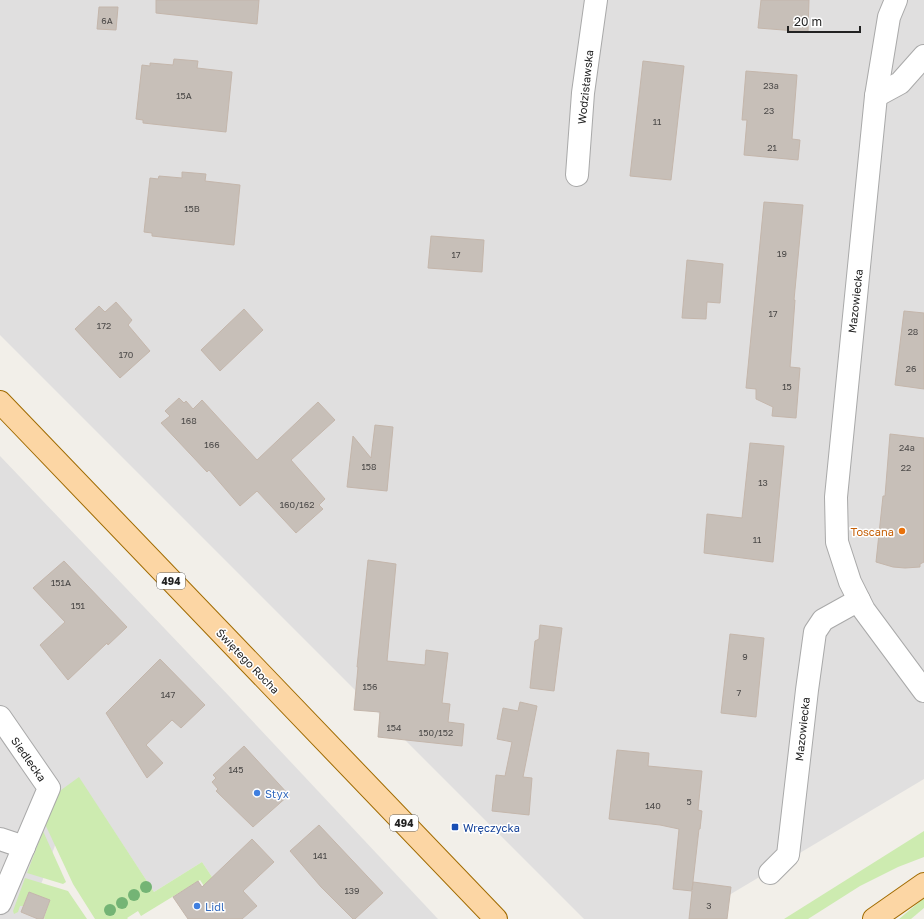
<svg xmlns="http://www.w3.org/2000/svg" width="924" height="919" font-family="'Golos Text',sans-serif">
  <rect width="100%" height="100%" fill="#f2efe9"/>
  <g fill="#e0dfdf">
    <path d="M 0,0 L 924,0 L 924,779 L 689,919 L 584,919 L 0,335 Z"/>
    <path d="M 0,456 L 228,695 L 438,919 L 240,919 L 202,862 L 154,892 L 79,778 L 38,893 L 53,899 L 46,919 L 0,919 Z"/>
  </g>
  <g fill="#cdebb0">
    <path d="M 79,777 L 154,892 L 202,862 L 240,919 L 226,919 L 200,880 L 141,916 L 138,911 L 127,918 L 128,919 L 95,919 L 73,884 L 45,824 L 57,793 Z"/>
    <path d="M 43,831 L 66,882 L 63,884 L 27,873 Z"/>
    <path d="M 924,831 L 924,857 L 898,867 L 860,886 L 808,919 L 784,919 Z"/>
    <path d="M 25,878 L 68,891 L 87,919 L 45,919 L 44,918 L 50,900 L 29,892 L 23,906 L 20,906 L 18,912 L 14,914 L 13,911 Z"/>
    <path d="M 924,898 L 924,908 L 911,919 L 899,919 Z"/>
  </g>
  <g fill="#c7bfb8" stroke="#c4b6ab">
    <path d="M 156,0 L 259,0 L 257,24 L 156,13 Z"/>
    <path d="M 761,0 L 809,0 L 808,32 L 758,28 Z"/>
    <path d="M 99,7 L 118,7 L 116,30 L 97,29 Z"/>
    <path d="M 174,59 L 198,61 L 197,68 L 232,72 L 226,132 L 143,123 L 143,120 L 136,119 L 142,65 L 150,66 L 150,63 L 173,65 Z"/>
    <path d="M 643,61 L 684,66 L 671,180 L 630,176 Z"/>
    <path d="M 746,71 L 797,75 L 792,139 L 800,140 L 798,160 L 744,155 L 747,120 L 742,120 Z"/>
    <path d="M 182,172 L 206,174 L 205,181 L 240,185 L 234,245 L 152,236 L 152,233 L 144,232 L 150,178 L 158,179 L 159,176 L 182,178 Z"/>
    <path d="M 764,202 L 803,205 L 794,300 L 795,300 L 790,367 L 800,368 L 796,418 L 772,416 L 773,407 L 756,399 L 756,389 L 746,388 Z"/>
    <path d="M 431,236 L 484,240 L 482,272 L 428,268 Z"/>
    <path d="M 687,260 L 723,264 L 720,303 L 707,302 L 706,319 L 682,318 Z"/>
    <path d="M 116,302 L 132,320 L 128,325 L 150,351 L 120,378 L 75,329 L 99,306 L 105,312 Z"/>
    <path d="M 244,309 L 263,330 L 220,371 L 201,350 Z"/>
    <path d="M 904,311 L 924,313 L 924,389 L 895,385 Z"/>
    <path d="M 179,398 L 184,403 L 186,401 L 193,409 L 202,400 L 257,460 L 318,402 L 335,420 L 291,460 L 325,499 L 319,505 L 323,509 L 296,533 L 257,491 L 240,506 L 209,470 L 207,472 L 161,423 L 170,416 L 165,411 Z"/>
    <path d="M 375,425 L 393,427 L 387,491 L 347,487 L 353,436 L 371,458 Z"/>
    <path d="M 890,434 L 924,438 L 924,562 L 920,564 L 920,567 L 905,568 L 893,567 L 876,562 L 883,496 L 885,496 Z"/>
    <path d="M 750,443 L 784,446 L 773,562 L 704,553 L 707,514 L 742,518 Z"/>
    <path d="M 368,560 L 396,564 L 387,661 L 425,665 L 426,650 L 448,653 L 442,703 L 450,704 L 448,722 L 464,724 L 462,746 L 378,737 L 380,712 L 354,710 L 358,667 L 357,667 Z"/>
    <path d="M 64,561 L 127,627 L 108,645 L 107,643 L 68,680 L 40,645 L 65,622 L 33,588 Z"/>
    <path d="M 540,625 L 562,628 L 554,691 L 530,688 L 535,641 L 539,639 Z"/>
    <path d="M 730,634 L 764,638 L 756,717 L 721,713 Z"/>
    <path d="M 160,659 L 205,705 L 181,728 L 172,720 L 146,745 L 163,763 L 147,778 L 106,713 Z"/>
    <path d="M 520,702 L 537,706 L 523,777 L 532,778 L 529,815 L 492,811 L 496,775 L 505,776 L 512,742 L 497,739 L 503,708 L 518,711 Z"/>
    <path d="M 244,746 L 289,795 L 253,827 L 216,791 L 218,789 L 212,782 L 216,778 L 213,775 Z"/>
    <path d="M 617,750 L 649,753 L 648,766 L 702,771 L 698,810 L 702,811 L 700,829 L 699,829 L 692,890 L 693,882 L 731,887 L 727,919 L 689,919 L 692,891 L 673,889 L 679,829 L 660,825 L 609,819 Z"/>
    <path d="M 319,825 L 383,893 L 355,919 L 353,919 L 321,887 L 290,851 Z"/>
    <path d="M 252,839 L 274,862 L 243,891 L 257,906 L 242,919 L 188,919 L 173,897 L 198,881 L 202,887 Z"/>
    <path d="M 29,892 L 50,900 L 43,919 L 38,919 L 21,912 Z"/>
  </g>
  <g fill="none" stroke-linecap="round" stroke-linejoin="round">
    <g stroke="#a9a9a9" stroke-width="24">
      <g id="minor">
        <path d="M 896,0 L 889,17 L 876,96 L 836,497 L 837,542 L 850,582 L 864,610 L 924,691"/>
        <path d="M 876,96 L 900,83 L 924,56"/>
        <path d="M 577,175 L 583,93 L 596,0"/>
        <path d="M 0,717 L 49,788 L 0,903"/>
        <path d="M 0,839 L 24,847"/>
        <path d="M 770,873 L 788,855 L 807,690 L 815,632 L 823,620 L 859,600"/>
      </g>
    </g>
    <g stroke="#a06b00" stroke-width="24">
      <g id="major">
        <path d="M 0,402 L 496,919"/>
        <path d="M 874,919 L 924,884"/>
      </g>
    </g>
    <use href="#minor" stroke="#fff" stroke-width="22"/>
    <use href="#major" stroke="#fcd6a4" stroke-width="22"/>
  </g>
  <g fill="#74b475">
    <circle cx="146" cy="887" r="6"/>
    <circle cx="134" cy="895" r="6"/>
    <circle cx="122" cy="903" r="6"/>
    <circle cx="110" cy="910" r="6"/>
  </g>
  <circle fill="#e8710a" stroke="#fff" stroke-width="1.5" cx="902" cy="531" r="4"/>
  <g fill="#3f7fe0" stroke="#fff" stroke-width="1.5">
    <circle cx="257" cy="793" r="4"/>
    <circle cx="197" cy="906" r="4"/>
  </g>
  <rect fill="#1a4fb4" stroke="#fff" stroke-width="1.5" x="451" y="823" width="8" height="8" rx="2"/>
  <g text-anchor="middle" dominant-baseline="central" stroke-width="3" stroke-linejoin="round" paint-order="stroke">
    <g font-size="9" fill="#4b4948">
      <text x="107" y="20">6A</text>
      <text x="771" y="85">23a</text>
      <text x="184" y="95">15A</text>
      <text x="769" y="110">23</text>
      <text x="657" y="121">11</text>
      <text x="772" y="147">21</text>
      <text x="192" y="208">15B</text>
      <text x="782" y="253">19</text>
      <text x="456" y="254">17</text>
      <text x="773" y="313">17</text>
      <text x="104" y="325">172</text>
      <text x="913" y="331">28</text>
      <text x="126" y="354">170</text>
      <text x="911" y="368">26</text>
      <text x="787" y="386">15</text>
      <text x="189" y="420">168</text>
      <text x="212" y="444">166</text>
      <text x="907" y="447">24a</text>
      <text x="369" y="466">158</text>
      <text x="906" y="467">22</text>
      <text x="763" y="482">13</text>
      <text x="297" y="504">160/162</text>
      <text x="757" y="539">11</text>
      <text x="61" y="582">151A</text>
      <text x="78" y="605">151</text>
      <text x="745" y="656">9</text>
      <text x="370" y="686">156</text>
      <text x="739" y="692">7</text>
      <text x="168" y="694">147</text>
      <text x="394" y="727">154</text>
      <text x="436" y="732">150/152</text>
      <text x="236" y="769">145</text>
      <text x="689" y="801">5</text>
      <text x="653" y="805">140</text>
      <text x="320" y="855">141</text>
      <text x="352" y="890">139</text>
      <text x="709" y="905">3</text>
    </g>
    <g fill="#fff" stroke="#646464" stroke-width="1">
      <rect x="157" y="573" width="28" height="16" rx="3"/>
      <rect x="390" y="815" width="28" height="16" rx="3"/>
    </g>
    <g font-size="10" font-weight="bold" fill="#222">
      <text x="171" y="581">494</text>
      <text x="404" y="823">494</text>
    </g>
    <g font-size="11" fill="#222" stroke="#fff">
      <text transform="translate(585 87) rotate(-84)">Wodzisławska</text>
      <text transform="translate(855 301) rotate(-84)">Mazowiecka</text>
      <text transform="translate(248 661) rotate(46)">Świętego Rocha</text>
      <text transform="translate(802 729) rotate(-84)">Mazowiecka</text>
      <text transform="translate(29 759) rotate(55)">Siedlecka</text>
    </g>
    <g font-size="11" fill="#c56008" stroke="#fff" text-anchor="end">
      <text x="894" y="531">Toscana</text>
    </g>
    <g font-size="11" fill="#366cbe" stroke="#fff" text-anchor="start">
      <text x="265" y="793">Styx</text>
      <text x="205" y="906">Lidl</text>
    </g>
    <g font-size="11" fill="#164399" stroke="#fff" text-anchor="start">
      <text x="463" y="827">Wręczycka</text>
    </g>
  </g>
  <path d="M788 26v6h72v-6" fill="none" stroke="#222222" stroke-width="2"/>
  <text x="794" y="26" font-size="12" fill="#222222" stroke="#ffffff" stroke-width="3" paint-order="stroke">20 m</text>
</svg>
